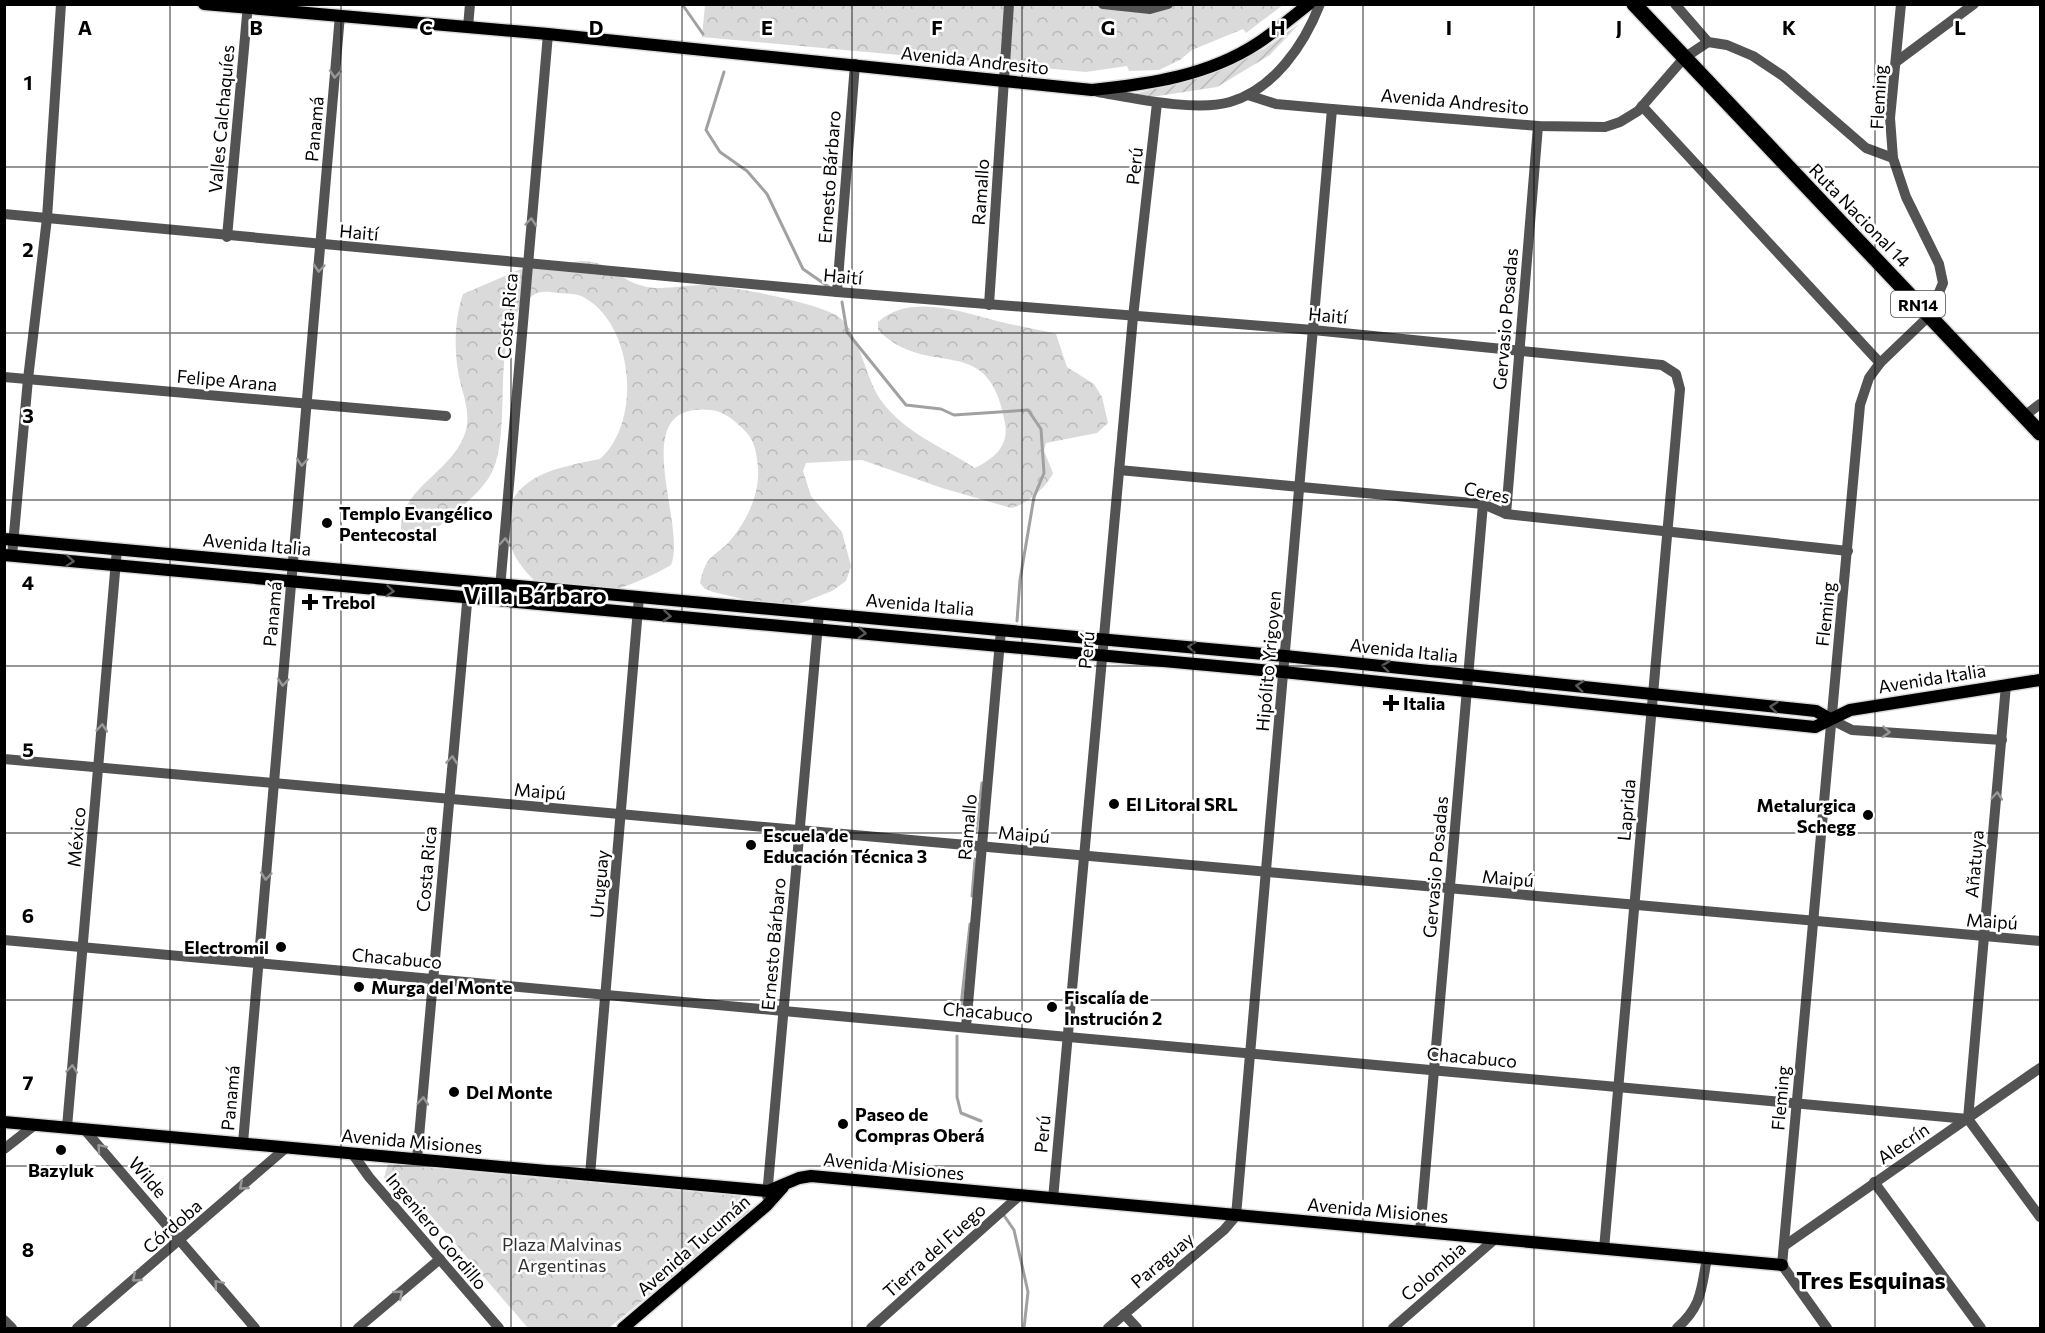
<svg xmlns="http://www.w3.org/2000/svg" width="2045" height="1333" font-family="Commissioner,sans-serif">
  <defs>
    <pattern id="forest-crowns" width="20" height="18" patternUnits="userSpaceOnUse" patternTransform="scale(1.5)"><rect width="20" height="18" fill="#dadada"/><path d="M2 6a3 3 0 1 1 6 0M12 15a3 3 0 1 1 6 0" fill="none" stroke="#b9b9b9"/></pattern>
    <pattern id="garden-furrows" width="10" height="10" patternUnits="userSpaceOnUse" patternTransform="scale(1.5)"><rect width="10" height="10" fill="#dadada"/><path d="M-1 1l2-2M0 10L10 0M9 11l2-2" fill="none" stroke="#b9b9b9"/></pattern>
  </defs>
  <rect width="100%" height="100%" fill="#fff"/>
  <g fill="url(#forest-crowns)">
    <path d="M 705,5 L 1283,5 L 1246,33 L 1243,29 L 1192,50 L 1180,60 L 1159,70 L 1129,71 L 1127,66 L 1086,72 L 702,37 Z"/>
    <path d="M 581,261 C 614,262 616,279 643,286 C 660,291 684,285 702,285 C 728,285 820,303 839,317 C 859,332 865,377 880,399 C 903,432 941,446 975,468 C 994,458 1009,447 1005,423 C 989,328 929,382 878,330 L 878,322 C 910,293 962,312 997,321 C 1017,326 1037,329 1056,334 L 1067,367 L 1094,384 L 1102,397 L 1108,423 L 1097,433 L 1046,443 L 1044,451 L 1053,473 C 1047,487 1026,505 1011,508 L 942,488 L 862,460 L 806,463 L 803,471 L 811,496 L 842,532 L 851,566 L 846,581 L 832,591 L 786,609 L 713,592 L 705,589 L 700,583 C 707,550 716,559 733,537 C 750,516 762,487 757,460 C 756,449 753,439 745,431 C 735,421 726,412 711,410 C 623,400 688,525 671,565 C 650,578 589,604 563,598 C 545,593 528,576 518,561 C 498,529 503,494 539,476 C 557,467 580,463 600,459 C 642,422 634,326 585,298 C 578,293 567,294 558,293 C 549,292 540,290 532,296 C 488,328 512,415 495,465 C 489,483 472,498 458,510 C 442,524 429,536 409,542 L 402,540 C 392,488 454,475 466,430 C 471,409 461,391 458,371 C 454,346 455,317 463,294 L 521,269 Z"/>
    <path d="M 388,1164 L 740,1196 L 749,1202 L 749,1214 L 609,1328 L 528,1328 L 420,1203 L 408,1204 L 384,1178 Z"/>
  </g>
  <path fill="url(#garden-furrows)" d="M 1299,24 L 1270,55 L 1217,87 L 1132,100 L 1134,94 L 1203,77 L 1264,49 Z"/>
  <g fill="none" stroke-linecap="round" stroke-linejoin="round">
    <g stroke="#a1a1a1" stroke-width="3">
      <path d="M 682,4 L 703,34"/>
      <path d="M 724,72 L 706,130 L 720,152 L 747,171 L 767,194 L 803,269 L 829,287"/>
      <path d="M 842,302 L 847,332 L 906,405 L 941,409 L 954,415 L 1028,410 L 1041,429 L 1044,473 L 1034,497 L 1020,580 L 1017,621"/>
      <path d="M 976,832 L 982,783"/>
      <path d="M 972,896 L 975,859"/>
      <path d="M 960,1015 L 970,924"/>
      <path d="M 957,1036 L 957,1097 L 961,1113 L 981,1121"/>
      <path d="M 1003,1214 L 1014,1230 L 1028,1292 L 1024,1328"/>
    </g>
    <g stroke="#dbdbdb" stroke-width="15">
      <g id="major">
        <path d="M 204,4 L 548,34 L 1092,90 C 1149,84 1208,76 1258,43 C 1275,32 1292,17 1309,4"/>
        <path d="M 4,539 L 1285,656 L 1816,711 L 1830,719"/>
        <path d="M 4,555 L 1283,672 L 1815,727 L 1850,710 L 2040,680"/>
        <path d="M 4,1122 L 768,1191 L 799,1178 L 811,1176 L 1782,1265"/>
        <path d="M 623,1328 L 766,1206 L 783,1187"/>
      </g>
    </g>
    <g stroke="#dbdbdb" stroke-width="18">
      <path id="highway" d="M 1634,4 L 2040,433"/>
    </g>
    <g stroke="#535353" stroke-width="10">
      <path d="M 1103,4 L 1150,9 L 1168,4"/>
      <path d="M 1675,4 L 1708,42 L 1727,45 L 1753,56 L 1783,76 L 1866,148 L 1893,158"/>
      <path d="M 468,27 L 470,4"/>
      <path d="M 1896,62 L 1974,4"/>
      <path d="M 1098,92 C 1133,98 1195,112 1230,102 C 1274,89 1304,45 1320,4"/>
      <path d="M 1248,95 L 1276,104 L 1332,109 L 1538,126 L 1605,127 L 1620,122 L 1638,111 L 1684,58 L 1708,42"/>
      <path d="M 1642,106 L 1880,363"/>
      <path d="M 4,214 L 837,292 L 1313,330 L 1662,365 L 1676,374 L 1680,389 L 1604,1249"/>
      <path d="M 227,237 L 248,4"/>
      <path d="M 837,292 L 855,64"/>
      <path d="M 989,305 L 1009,4"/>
      <path d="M 4,377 L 446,416"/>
      <path d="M 2023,417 L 2040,404"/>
      <path d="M 1119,470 L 1483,504 L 1506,514 L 1848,551"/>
      <path d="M 1506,514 L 1538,126"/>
      <path d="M 12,556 L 28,379 L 47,218 L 61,4"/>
      <path d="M 499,600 L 548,34"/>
      <path d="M 1830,719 L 1852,730 L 2002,740"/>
      <path d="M 4,759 L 2040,941"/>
      <path d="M 4,940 L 1968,1119"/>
      <path d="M 966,1027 L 1001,630"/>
      <path d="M 1968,1119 L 2006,685"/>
      <path d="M 1968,1119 L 2040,1217"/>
      <path d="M 67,1127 L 117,549"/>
      <path d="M 84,1129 L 255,1328"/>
      <path d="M 243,1143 L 340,15"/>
      <path d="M 4,1149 L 36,1124"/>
      <path d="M 352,1153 L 369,1177 L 499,1328"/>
      <path d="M 417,1159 L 469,581"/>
      <path d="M 590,1175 L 639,597"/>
      <path d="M 1874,1182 L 1981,1328"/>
      <path d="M 767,1196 L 819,613"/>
      <path d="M 1053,1199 L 1133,317 L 1157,103"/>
      <path d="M 1420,1232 L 1483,504"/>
      <path d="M 1784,1246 L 2040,1068"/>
      <path d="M 1124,1314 L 1137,1328"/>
      <path d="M 4,1320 L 12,1328"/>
      <path d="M 77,1328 L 287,1147"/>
      <path d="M 358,1328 L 440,1259"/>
      <path d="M 871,1328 L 1019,1196"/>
      <path d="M 1108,1328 L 1224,1230 L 1236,1216 L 1332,109"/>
      <path d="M 1393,1328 L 1495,1239"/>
      <path d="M 1677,1328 C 1702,1306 1701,1290 1707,1258"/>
      <path d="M 1827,1328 L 1782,1265 L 1860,405 L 1869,378 L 1880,363 L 1929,316 L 1943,283 L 1939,264 L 1906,197 L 1893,158 L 1890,118 L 1901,4"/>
    </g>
    <use href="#major" stroke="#000" stroke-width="12"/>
    <use href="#highway" stroke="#000" stroke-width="15"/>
  </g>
  <defs><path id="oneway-chevron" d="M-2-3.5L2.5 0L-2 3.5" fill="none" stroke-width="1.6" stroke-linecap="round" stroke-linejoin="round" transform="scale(1.5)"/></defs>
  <g stroke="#989898">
    <use href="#oneway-chevron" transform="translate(335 74) rotate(95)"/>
    <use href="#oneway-chevron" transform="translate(531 222) rotate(-85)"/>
    <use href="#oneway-chevron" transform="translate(319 268) rotate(95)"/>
    <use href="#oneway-chevron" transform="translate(302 462) rotate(95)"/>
    <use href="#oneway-chevron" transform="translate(505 542) rotate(-85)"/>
    <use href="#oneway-chevron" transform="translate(283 682) rotate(95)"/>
    <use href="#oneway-chevron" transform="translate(102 728) rotate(-85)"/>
    <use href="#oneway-chevron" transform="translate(1886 732) rotate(4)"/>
    <use href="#oneway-chevron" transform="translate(452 760) rotate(-85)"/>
    <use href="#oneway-chevron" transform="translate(1997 796) rotate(-85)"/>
    <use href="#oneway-chevron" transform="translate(266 876) rotate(95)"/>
    <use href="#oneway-chevron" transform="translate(72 1069) rotate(-85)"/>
    <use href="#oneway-chevron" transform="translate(423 1101) rotate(-85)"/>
    <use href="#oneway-chevron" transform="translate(101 1148) rotate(-131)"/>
    <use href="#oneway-chevron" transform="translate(243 1186) rotate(139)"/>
    <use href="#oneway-chevron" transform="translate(136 1278) rotate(139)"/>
    <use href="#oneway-chevron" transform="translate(218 1284) rotate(-130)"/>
    <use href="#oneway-chevron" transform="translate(399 1294) rotate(-41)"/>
  </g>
  <g stroke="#595959">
    <use href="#oneway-chevron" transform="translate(70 561) rotate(5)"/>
    <use href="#oneway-chevron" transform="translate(390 591) rotate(5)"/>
    <use href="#oneway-chevron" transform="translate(667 616) rotate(5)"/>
    <use href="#oneway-chevron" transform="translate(862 633) rotate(5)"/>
    <use href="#oneway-chevron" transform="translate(1192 647) rotate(-175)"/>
    <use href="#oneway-chevron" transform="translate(1386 666) rotate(-174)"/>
    <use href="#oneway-chevron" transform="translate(1580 686) rotate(-174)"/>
    <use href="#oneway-chevron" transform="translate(1774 707) rotate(-174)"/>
  </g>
  <path fill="none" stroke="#000" stroke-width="1.5" stroke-opacity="0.55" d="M 170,4 L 170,1328M 341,4 L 341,1328M 511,4 L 511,1328M 682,4 L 682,1328M 852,4 L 852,1328M 1022,4 L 1022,1328M 1193,4 L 1193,1328M 1363,4 L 1363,1328M 1534,4 L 1534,1328M 1704,4 L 1704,1328M 1875,4 L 1875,1328M 4,167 L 2040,167M 4,333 L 2040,333M 4,500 L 2040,500M 4,666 L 2040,666M 4,833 L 2040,833M 4,1000 L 2040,1000M 4,1166 L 2040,1166"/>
  <g fill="#000" stroke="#fff" stroke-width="2">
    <circle cx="327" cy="523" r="6"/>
    <path d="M307 593h6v6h6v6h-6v6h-6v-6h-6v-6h6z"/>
    <path d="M1388 694h6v6h6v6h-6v6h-6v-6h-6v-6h6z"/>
    <circle cx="1114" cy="804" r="6"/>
    <circle cx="1868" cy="815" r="6"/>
    <circle cx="751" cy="845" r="6"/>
    <circle cx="281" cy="947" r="6"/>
    <circle cx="359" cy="987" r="6"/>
    <circle cx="1052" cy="1007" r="6"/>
    <circle cx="454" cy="1092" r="6"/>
    <circle cx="843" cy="1124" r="6"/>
    <circle cx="61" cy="1150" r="6"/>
  </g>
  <g text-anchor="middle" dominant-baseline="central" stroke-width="5" stroke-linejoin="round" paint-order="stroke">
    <rect fill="#fff" stroke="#4c4c4c" stroke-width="1.5" x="1891" y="291" width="54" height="26" rx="4.5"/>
    <g font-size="16" font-weight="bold" fill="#000">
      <text x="1918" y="304">RN14</text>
    </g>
    <g font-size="18" fill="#000" stroke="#fff">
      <text transform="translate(975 60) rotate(6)">Avenida Andresito</text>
      <text transform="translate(1878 97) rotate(-87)">Fleming</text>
      <text transform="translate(1455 101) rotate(5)">Avenida Andresito</text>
      <text transform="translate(221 119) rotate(-85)">Valles Calchaquíes</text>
      <text transform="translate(314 129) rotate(-85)">Panamá</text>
      <text transform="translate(1134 166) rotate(-84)">Perú</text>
      <text transform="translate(829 177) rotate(-86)">Ernesto Bárbaro</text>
      <text transform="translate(980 192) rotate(-86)">Ramallo</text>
      <text transform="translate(1860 215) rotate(46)">Ruta Nacional 14</text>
      <text transform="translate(359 232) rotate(5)">Haití</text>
      <text transform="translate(843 276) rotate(5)">Haití</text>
      <text transform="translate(1328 315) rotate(5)">Haití</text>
      <text transform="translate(507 316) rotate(-85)">Costa Rica</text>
      <text transform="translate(1505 319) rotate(-85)">Gervasio Posadas</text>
      <text transform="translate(227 380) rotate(5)">Felipe Arana</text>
      <text transform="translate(1487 492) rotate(12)">Ceres</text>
      <text transform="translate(257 544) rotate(5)">Avenida Italia</text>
      <text transform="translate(920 604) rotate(5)">Avenida Italia</text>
      <text transform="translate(272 614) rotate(-85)">Panamá</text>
      <text transform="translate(1825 614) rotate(-84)">Fleming</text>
      <text transform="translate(1086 650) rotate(-85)">Perú</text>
      <text transform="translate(1404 650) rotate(6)">Avenida Italia</text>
      <text transform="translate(1268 661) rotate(-85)">Hipólito Yrigoyen</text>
      <text transform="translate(1932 678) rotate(-9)">Avenida Italia</text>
      <text transform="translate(540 791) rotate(5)">Maipú</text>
      <text transform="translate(1626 810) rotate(-85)">Laprida</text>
      <text transform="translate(967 827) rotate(-85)">Ramallo</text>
      <text transform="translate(1024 834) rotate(5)">Maipú</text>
      <text transform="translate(76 837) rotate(-85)">México</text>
      <text transform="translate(1974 864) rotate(-85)">Añatuya</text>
      <text transform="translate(1435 867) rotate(-85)">Gervasio Posadas</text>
      <text transform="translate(426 869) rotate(-85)">Costa Rica</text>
      <text transform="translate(1508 878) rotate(5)">Maipú</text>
      <text transform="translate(599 884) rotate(-85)">Uruguay</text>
      <text transform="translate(1992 921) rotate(4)">Maipú</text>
      <text transform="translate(773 944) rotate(-85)">Ernesto Bárbaro</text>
      <text transform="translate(397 958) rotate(5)">Chacabuco</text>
      <text transform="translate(988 1012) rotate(5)">Chacabuco</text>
      <text transform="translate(1472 1057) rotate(5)">Chacabuco</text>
      <text transform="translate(230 1098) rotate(-85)">Panamá</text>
      <text transform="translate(1780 1098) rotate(-85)">Fleming</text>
      <text transform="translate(1042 1134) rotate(-85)">Perú</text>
      <text transform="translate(412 1141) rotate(5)">Avenida Misiones</text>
      <text transform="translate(1903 1143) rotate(-34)">Alecrín</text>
      <text transform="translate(894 1166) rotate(6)">Avenida Misiones</text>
      <text transform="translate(148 1177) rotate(49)">Wilde</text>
      <text transform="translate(1378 1210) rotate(5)">Avenida Misiones</text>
      <text transform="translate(172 1226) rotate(-41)">Córdoba</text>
      <text transform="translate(437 1231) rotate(50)">Ingeniero Gordillo</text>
      <text transform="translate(693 1245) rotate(-41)">Avenida Tucumán</text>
      <text transform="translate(934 1250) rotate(-42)">Tierra del Fuego</text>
      <text transform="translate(1162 1260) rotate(-40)">Paraguay</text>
      <text transform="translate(1433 1271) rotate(-41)">Colombia</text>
    </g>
    <g font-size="18" font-weight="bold" fill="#000" stroke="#fff" text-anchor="start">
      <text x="339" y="513">Templo Evangélico<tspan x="339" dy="21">Pentecostal</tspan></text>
      <text x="322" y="602">Trebol</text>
      <text x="1403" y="703">Italia</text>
      <text x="1126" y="804">El Litoral SRL</text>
      <text x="1856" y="805" text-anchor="end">Metalurgica<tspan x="1856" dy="21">Schegg</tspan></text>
      <text x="763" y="835">Escuela de<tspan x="763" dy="21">Educación Técnica 3</tspan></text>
      <text x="269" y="947" text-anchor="end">Electromil</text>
      <text x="371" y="987">Murga del Monte</text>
      <text x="1064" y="997">Fiscalía de<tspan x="1064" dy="21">Instrución 2</tspan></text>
      <text x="466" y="1092">Del Monte</text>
      <text x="855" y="1114">Paseo de<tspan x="855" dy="21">Compras Oberá</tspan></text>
      <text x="61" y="1170" text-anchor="middle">Bazyluk</text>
    </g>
    <g font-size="18" fill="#313131" stroke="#fff">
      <text x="562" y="1244">Plaza Malvinas<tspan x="562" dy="21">Argentinas</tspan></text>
    </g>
    <g font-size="24" font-weight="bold" fill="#000" stroke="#fff">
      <text x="535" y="594">Villa Bárbaro</text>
      <text x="1871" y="1279">Tres Esquinas</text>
    </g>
  </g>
  <g font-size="20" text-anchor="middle" font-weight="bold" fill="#000" stroke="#fff" stroke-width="5" stroke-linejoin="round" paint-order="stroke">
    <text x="85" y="35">A</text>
    <text x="256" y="35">B</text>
    <text x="426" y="35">C</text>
    <text x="596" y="35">D</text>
    <text x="767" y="35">E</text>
    <text x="937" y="35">F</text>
    <text x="1108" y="35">G</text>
    <text x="1278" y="35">H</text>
    <text x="1449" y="35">I</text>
    <text x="1619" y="35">J</text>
    <text x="1789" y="35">K</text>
    <text x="1960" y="35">L</text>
    <text x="28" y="90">1</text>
    <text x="28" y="257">2</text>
    <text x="28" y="423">3</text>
    <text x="28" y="590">4</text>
    <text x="28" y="757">5</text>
    <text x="28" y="923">6</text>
    <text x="28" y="1090">7</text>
    <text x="28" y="1257">8</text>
  </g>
  <rect width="2045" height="1333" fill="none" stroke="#000000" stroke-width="12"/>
</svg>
